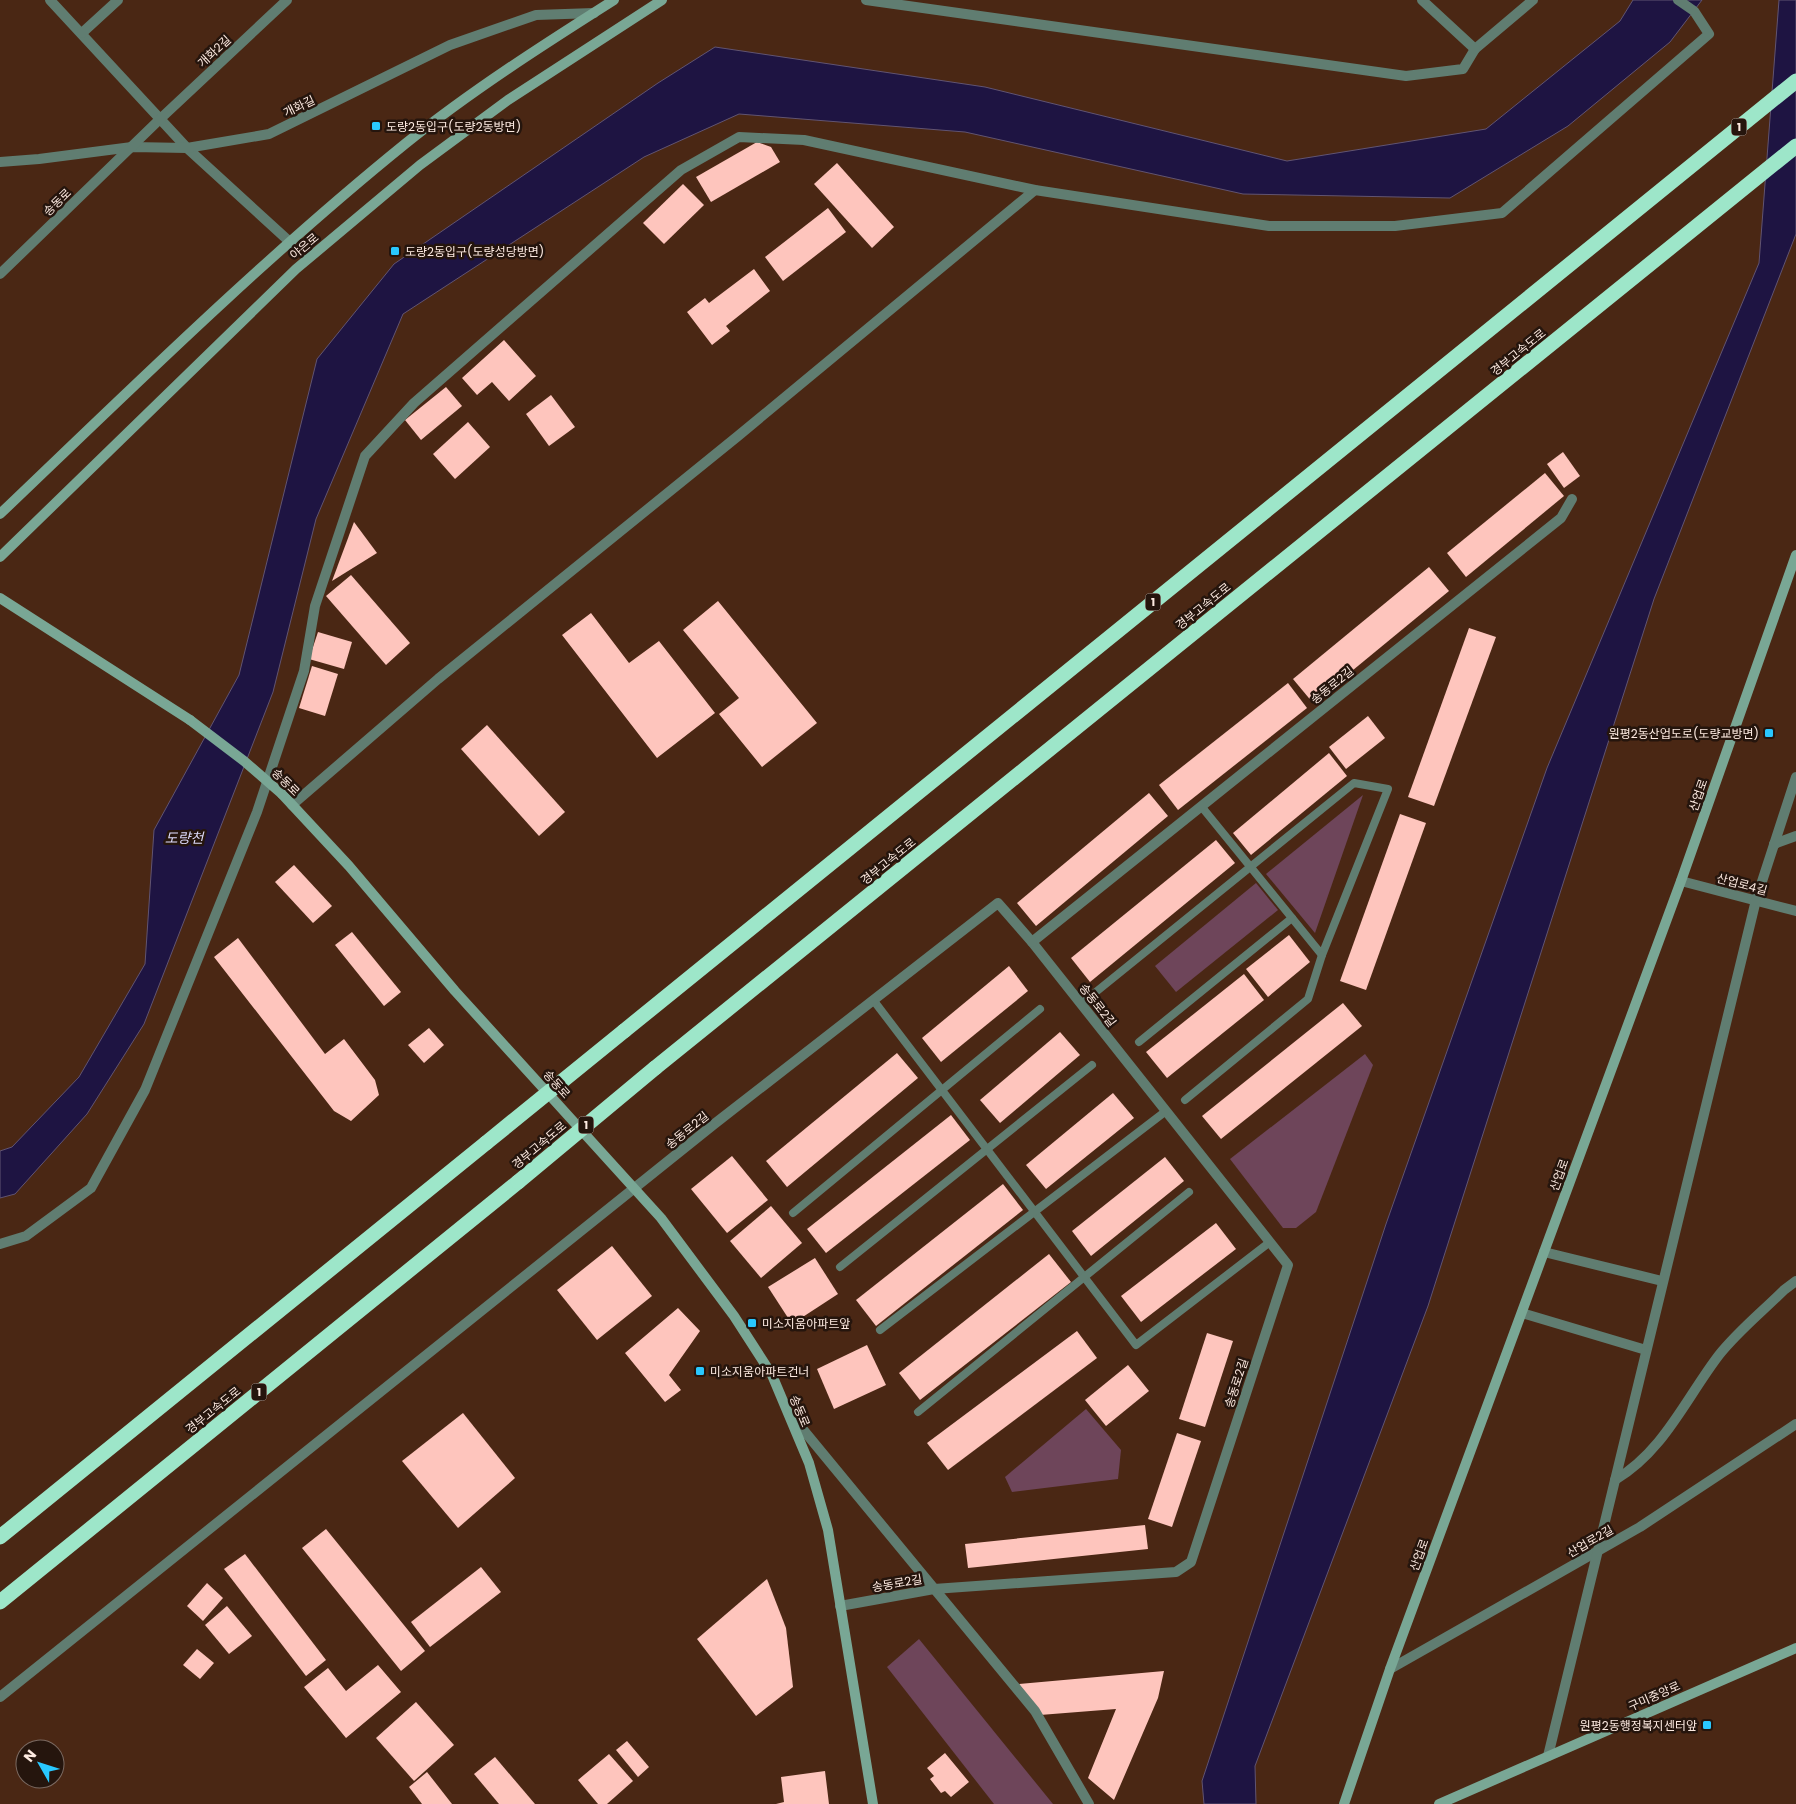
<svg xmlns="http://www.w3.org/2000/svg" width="1796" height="1804" font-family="Poppins,'Noto Sans KR',sans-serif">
  <rect width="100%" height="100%" fill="#4a2714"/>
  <g fill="#6e455a">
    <path d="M 1363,795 L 1315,933 L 1266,874 Z"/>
    <path d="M 1256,883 L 1278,910 L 1176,992 L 1155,966 Z"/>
    <path d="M 1365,1054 L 1373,1065 L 1316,1212 L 1296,1228 L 1283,1228 L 1230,1159 Z"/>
    <path d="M 1086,1409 L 1121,1450 L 1118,1479 L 1012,1492 L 1005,1477 Z"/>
    <path d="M 919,1639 L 1053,1804 L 994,1804 L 887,1667 Z"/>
  </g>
  <g fill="#1e1442" stroke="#615472">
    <path d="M 1633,0 L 1702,0 L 1670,42 L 1568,126 L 1450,198 L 1243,194 L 965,132 L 739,114 L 644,157 L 403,314 L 316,519 L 273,692 L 144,1024 L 87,1114 L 15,1194 L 0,1198 L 0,1151 L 12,1147 L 79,1077 L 145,964 L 154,830 L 239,675 L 317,359 L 394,264 L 658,83 L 715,47 L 985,87 L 1287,161 L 1486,129 L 1620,21 Z"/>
    <path d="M 1779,0 L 1796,0 L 1796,234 L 1654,599 L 1428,1306 L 1255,1766 L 1256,1804 L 1204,1804 L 1202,1781 L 1386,1224 L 1547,768 L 1759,263 Z"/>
  </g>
  <g fill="#fec5bd">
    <path d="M 757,142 L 771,147 L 780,162 L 711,202 L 696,177 Z"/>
    <path d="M 837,163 L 894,227 L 872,248 L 814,184 Z"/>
    <path d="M 683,184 L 704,205 L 664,244 L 643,223 Z"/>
    <path d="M 828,208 L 846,232 L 783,281 L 765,257 Z"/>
    <path d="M 754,269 L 770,291 L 726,326 L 730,331 L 712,345 L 687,312 L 705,298 L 709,303 Z"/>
    <path d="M 504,340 L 536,376 L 509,401 L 492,382 L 477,395 L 462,378 Z"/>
    <path d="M 446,387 L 462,406 L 421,440 L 405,420 Z"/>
    <path d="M 551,395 L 575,427 L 549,446 L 526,414 Z"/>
    <path d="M 468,422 L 490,447 L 455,479 L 433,454 Z"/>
    <path d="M 1563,452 L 1580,476 L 1564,488 L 1547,464 Z"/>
    <path d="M 1545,473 L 1564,496 L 1466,577 L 1447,553 Z"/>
    <path d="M 354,522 L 377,553 L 332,581 Z"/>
    <path d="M 1429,567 L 1449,591 L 1313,703 L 1293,679 Z"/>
    <path d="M 351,575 L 410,643 L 386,665 L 326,596 Z"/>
    <path d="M 718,601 L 817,723 L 762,767 L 719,714 L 739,698 L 683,630 Z"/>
    <path d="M 591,613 L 629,663 L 659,641 L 715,713 L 657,758 L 562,635 Z"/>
    <path d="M 1469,628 L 1496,637 L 1434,806 L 1408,797 Z"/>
    <path d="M 318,632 L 352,642 L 344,669 L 309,659 Z"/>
    <path d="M 312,666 L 338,674 L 325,716 L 299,708 Z"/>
    <path d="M 1288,683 L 1307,708 L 1178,810 L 1159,785 Z"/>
    <path d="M 1368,716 L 1385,738 L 1346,769 L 1329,747 Z"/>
    <path d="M 487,725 L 565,812 L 539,836 L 461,749 Z"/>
    <path d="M 1329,753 L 1347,776 L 1251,855 L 1233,833 Z"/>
    <path d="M 1149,793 L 1168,816 L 1036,926 L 1017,903 Z"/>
    <path d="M 1400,814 L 1426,823 L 1366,990 L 1340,981 Z"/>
    <path d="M 1216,840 L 1235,863 L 1090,982 L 1071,958 Z"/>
    <path d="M 294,865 L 332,906 L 313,923 L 275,882 Z"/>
    <path d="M 352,932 L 401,992 L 384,1006 L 335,945 Z"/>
    <path d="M 1289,935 L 1310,962 L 1268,997 L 1246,969 Z"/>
    <path d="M 238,938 L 325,1054 L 344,1039 L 375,1080 L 379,1095 L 351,1121 L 334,1111 L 214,957 Z"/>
    <path d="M 1009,966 L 1028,991 L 941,1062 L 922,1038 Z"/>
    <path d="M 1244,974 L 1264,1000 L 1167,1078 L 1146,1052 Z"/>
    <path d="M 1343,1003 L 1362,1026 L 1221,1139 L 1202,1116 Z"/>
    <path d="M 429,1028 L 444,1045 L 424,1063 L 408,1045 Z"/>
    <path d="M 1060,1032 L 1080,1055 L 1000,1123 L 980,1100 Z"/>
    <path d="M 897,1053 L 918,1078 L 787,1187 L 766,1161 Z"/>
    <path d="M 1113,1093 L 1134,1118 L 1046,1189 L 1026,1165 Z"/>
    <path d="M 951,1115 L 970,1140 L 826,1253 L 807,1229 Z"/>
    <path d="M 732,1156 L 768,1200 L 727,1233 L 691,1189 Z"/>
    <path d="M 1165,1157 L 1184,1181 L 1091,1256 L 1072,1231 Z"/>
    <path d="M 1003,1184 L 1023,1210 L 876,1326 L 856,1300 Z"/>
    <path d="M 771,1206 L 802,1243 L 761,1278 L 730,1241 Z"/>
    <path d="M 1216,1223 L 1236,1249 L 1141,1322 L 1121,1296 Z"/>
    <path d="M 612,1246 L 652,1296 L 597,1340 L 557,1290 Z"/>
    <path d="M 1049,1254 L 1071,1282 L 920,1400 L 899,1373 Z"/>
    <path d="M 815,1258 L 838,1294 L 792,1324 L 768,1287 Z"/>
    <path d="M 678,1308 L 700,1331 L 669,1375 L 681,1390 L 665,1402 L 625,1353 Z"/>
    <path d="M 1077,1331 L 1097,1358 L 948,1470 L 927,1443 Z"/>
    <path d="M 1207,1333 L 1233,1341 L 1205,1427 L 1179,1419 Z"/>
    <path d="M 867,1345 L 886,1385 L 834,1409 L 817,1369 Z"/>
    <path d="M 1128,1365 L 1149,1391 L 1106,1426 L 1085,1400 Z"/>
    <path d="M 463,1413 L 515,1478 L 458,1528 L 402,1461 Z"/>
    <path d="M 1177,1433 L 1201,1441 L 1172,1527 L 1148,1519 Z"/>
    <path d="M 1145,1525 L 1148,1549 L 968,1568 L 965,1544 Z"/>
    <path d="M 326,1529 L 425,1651 L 401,1671 L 302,1548 Z"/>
    <path d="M 245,1554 L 326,1660 L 306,1676 L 224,1569 Z"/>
    <path d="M 481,1567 L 501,1592 L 430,1647 L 411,1622 Z"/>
    <path d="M 767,1579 L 786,1628 L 793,1687 L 756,1716 L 697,1639 Z"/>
    <path d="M 207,1583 L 223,1598 L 203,1621 L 187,1606 Z"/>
    <path d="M 227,1606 L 252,1636 L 229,1654 L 205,1625 Z"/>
    <path d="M 197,1649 L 214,1663 L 200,1679 L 183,1665 Z"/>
    <path d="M 378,1665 L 401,1692 L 346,1738 L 304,1687 L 328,1668 L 346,1691 Z"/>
    <path d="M 1164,1671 L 1158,1698 L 1114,1800 L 1088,1778 L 1116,1709 L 1040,1715 L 1019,1684 Z"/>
    <path d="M 416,1702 L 454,1745 L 414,1781 L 376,1738 Z"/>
    <path d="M 627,1741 L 649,1767 L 638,1777 L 616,1750 Z"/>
    <path d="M 945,1753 L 969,1782 L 951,1797 L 945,1791 L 941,1793 L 930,1779 L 934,1776 L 927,1768 Z"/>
    <path d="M 609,1754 L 633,1781 L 607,1804 L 598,1804 L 578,1780 Z"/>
    <path d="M 495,1757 L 535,1804 L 499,1804 L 474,1774 Z"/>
    <path d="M 825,1771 L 829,1804 L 776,1804 L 784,1802 L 781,1777 Z"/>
    <path d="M 427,1772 L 452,1804 L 422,1804 L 409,1787 Z"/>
  </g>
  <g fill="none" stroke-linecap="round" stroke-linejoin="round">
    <g stroke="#607d71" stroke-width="8">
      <path d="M 874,1001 L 1136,1345 L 1270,1242"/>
      <path d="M 1081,1004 L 1354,783 L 1388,789 L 1322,955 L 1201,806"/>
      <path d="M 1139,1042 L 1292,918"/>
      <path d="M 1185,1100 L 1308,999 L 1322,955"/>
      <path d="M 793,1213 L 1040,1009"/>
      <path d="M 840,1267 L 1092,1065"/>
      <path d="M 880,1330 L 1166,1111"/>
      <path d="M 918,1412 L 1189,1192"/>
    </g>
    <g stroke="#607d71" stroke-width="10">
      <path d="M 50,0 L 187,148 L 291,243"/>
      <path d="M 866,0 L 1406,76 L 1463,69 L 1475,49 L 1533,0"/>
      <path d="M 1422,0 L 1475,49"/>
      <path d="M 82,33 L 118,0"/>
      <path d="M 0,162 L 39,159 L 132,147 L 187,148 L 269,134 L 450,45 L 536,15 L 594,13"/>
      <path d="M 0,274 L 159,120 L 287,0"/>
      <path d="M 292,805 L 438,679 L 738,436 L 1035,190"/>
      <path d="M 1774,844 L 1796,836"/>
      <path d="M 1681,881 L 1796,911"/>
      <path d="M 0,1244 L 26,1236 L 91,1188 L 145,1090 L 257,812 L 304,671 L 315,606 L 365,456 L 414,403 L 681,170 L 739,137 L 804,140 L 1035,190 L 1269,226 L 1395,226 L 1502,213 L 1709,34 L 1694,11 L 1678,0"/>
      <path d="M 1544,1252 L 1662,1281"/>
      <path d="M 1522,1313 L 1646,1350"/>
      <path d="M 791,1415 L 1035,1711 L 1089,1804"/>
      <path d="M 1615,1480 C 1664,1451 1686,1398 1719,1355 C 1738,1331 1763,1311 1784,1290 L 1796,1281"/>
      <path d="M 840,1606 L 934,1589 L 1176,1572 L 1191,1562 L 1288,1265 L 1032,942 L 1561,518 L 1572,499"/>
      <path d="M 1390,1669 L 1640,1527 L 1796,1424"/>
      <path d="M 0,1697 L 713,1125 L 998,903 L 1032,942"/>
      <path d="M 1548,1756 L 1756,900 L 1796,777"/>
    </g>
    <g stroke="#79a795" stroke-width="10">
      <path d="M 0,514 C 132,388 263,259 405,144 C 471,91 543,45 614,0"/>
      <path d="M 0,557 L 296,269 L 420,165 L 508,100 L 662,0"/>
      <path d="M 0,598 L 190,720"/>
      <path d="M 282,794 L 349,866 L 455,991 L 661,1218 L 734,1316 L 772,1375 L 809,1463 L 828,1530 L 873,1804"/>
      <path d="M 1344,1804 L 1390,1669 L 1681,881 L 1796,555"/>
      <path d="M 1439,1804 L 1796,1648"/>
    </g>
    <g stroke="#9de6c9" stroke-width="15">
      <path d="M 624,1031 L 1796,81"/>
      <path d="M 655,1068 L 1796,146"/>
      <path d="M 0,1537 L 486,1143"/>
      <path d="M 0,1602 L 518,1182"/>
    </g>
    <path stroke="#79a795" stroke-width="10" d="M 190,720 L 244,761 L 282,794"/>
    <g stroke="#9de6c9" stroke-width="15">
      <path d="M 486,1143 L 624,1031"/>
      <path d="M 518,1182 L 655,1068"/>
    </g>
  </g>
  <g fill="#29c8ff" stroke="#25150d" stroke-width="2">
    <rect x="371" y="121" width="10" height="10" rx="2.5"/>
    <rect x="390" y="246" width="10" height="10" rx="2.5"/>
    <rect x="1764" y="728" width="10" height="10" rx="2.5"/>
    <rect x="747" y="1318" width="10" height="10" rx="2.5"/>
    <rect x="695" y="1366" width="10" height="10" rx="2.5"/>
    <rect x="1702" y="1720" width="10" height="10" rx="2.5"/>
  </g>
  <g text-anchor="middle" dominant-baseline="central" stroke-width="5" stroke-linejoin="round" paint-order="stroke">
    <g fill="#25150d" stroke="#bcaaa1" stroke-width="1">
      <rect x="1731.5" y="118.5" width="15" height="17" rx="4"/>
      <rect x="1145.5" y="593.5" width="15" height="17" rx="4"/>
      <rect x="578.5" y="1116.5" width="15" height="17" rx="4"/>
      <rect x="251.5" y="1383.5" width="15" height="17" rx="4"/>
    </g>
    <g font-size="11" font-weight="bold" fill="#fdeae1">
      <text x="1739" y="127">1</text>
      <text x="1153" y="602">1</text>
      <text x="586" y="1125">1</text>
      <text x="259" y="1392">1</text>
    </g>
    <g font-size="12" fill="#fdeae1" stroke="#25150d">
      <text transform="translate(214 51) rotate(-43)">개화2길</text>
      <text transform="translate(299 106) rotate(-26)">개화길</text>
      <text transform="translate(57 202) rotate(-44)">송동로</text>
      <text transform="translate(304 246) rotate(-40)">야은로</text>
      <text transform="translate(1518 352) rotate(-39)">경부고속도로</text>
      <text transform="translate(1203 606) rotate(-39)">경부고속도로</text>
      <text transform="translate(1332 685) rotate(-39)">송동로2길</text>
      <text transform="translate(286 782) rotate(45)">송동로</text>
      <text transform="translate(1698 795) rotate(-71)">산업로</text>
      <text transform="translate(888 861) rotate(-39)">경부고속도로</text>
      <text transform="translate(1742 884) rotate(15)">산업로4길</text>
      <text transform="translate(1098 1005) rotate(52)">송동로2길</text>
      <text transform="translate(557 1084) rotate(48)">송동로</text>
      <text transform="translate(687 1130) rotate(-39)">송동로2길</text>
      <text transform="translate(539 1145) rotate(-40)">경부고속도로</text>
      <text transform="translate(1559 1175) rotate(-70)">산업로</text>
      <text transform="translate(1236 1383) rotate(-72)">송동로2길</text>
      <text transform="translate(213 1410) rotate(-39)">경부고속도로</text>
      <text transform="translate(800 1411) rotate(67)">송동로</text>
      <text transform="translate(1590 1541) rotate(-30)">산업로2길</text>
      <text transform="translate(1419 1555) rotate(-70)">산업로</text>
      <text transform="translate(897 1583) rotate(-10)">송동로2길</text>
      <text transform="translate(1654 1696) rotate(-24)">구미중앙로</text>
    </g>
    <g font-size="12" fill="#fdeae1" stroke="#25150d" text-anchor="start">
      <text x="386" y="126">도량2동입구(도량2동방면)</text>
      <text x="405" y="251">도량2동입구(도량성당방면)</text>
      <text x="1759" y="733" text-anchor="end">원평2동산업도로(도량교방면)</text>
      <text x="762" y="1323">미소지움아파트앞</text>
      <text x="710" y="1371">미소지움아파트건너</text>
      <text x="1697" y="1725" text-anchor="end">원평2동행정복지센터앞</text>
    </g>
    <g font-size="14" font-style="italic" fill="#dad8f9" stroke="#25150d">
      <text x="184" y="838">도량천</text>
    </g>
  </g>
  <g transform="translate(40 1764) rotate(309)"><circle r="24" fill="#25150d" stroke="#7b6a62"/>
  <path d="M0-4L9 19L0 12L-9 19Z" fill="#29c8ff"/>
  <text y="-8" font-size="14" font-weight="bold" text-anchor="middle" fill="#fdeae1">N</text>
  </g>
</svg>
